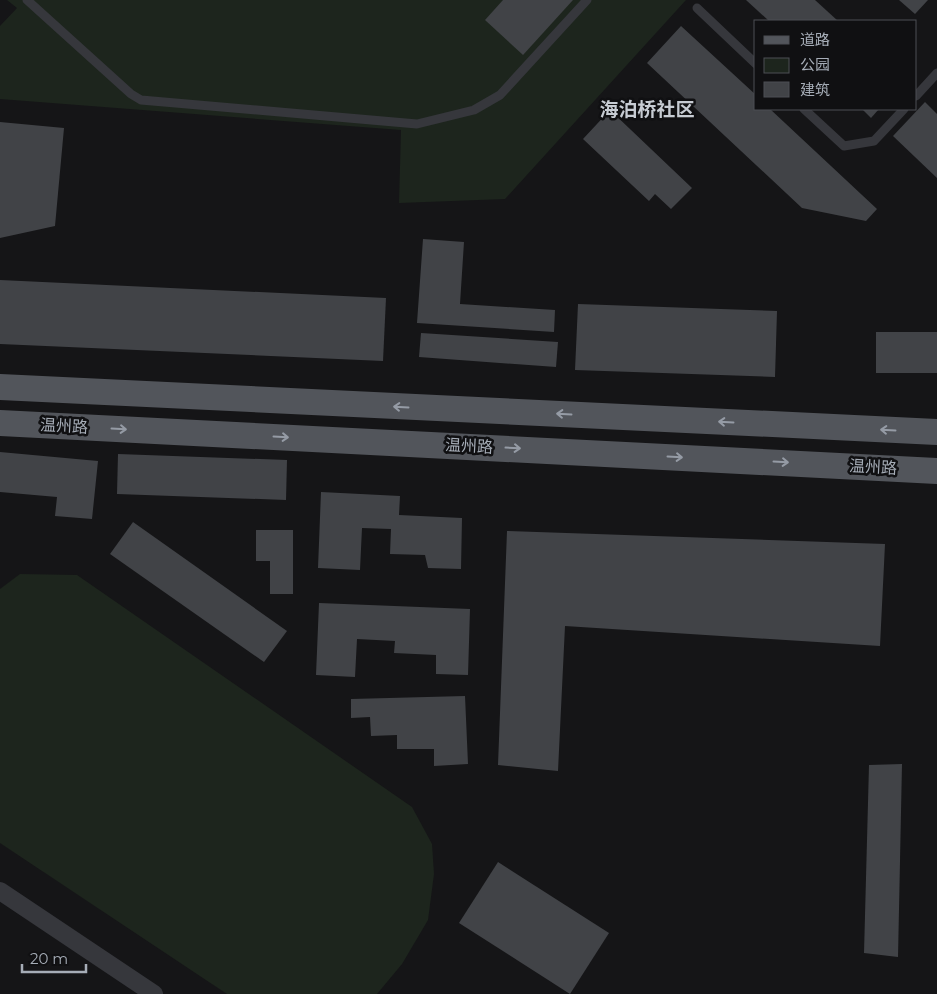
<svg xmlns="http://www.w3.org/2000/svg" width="937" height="994" font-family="Montserrat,'Noto Sans SC',sans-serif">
  <rect width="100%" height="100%" fill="#151517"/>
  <g fill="#1d251d">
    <path d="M 7,0 L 686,0 L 505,199 L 399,203 L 401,130 L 0,99 L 0,26 L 17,8 Z"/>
    <path d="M 20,574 L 77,575 L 412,807 L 432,844 L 434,874 L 428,920 L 402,964 L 377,994 L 227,994 L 0,843 L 0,589 Z"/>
  </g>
  <g fill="#414347">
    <path d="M 503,0 L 573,0 L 523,55 L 485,20 Z"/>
    <path d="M 746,0 L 815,0 L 838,21 L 769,21 Z"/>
    <path d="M 899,0 L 928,0 L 915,14 Z"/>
    <path d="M 681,26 L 756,95 L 756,109 L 770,109 L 877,209 L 866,221 L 802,208 L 647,63 Z"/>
    <path d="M 925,102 L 937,114 L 937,178 L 893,136 Z"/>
    <path d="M 862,109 L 879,109 L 871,118 Z"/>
    <path d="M 610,110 L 692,188 L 671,209 L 655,194 L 649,201 L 583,139 Z"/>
    <path d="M 0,122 L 64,128 L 55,226 L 0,238 Z"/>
    <path d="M 423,239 L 464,242 L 460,304 L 555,310 L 554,332 L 417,323 Z"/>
    <path d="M 0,280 L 386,298 L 383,361 L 0,344 Z"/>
    <path d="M 578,304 L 777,311 L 775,377 L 575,370 Z"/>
    <rect x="876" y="332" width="61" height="41"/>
    <path d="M 421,333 L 558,342 L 556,367 L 419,357 Z"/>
    <path d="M 0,452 L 98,461 L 92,519 L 55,516 L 57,497 L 0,492 Z"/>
    <path d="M 118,454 L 287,460 L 286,500 L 117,494 Z"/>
    <path d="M 321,492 L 400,496 L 399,515 L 462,518 L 461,569 L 428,568 L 425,555 L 390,554 L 391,529 L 362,528 L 360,570 L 318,568 Z"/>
    <path d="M 133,522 L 287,631 L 264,662 L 110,554 Z"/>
    <path d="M 256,530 L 293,530 L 293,594 L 270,594 L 270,561 L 256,561 Z"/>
    <path d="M 507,531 L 885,544 L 880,646 L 565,626 L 558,771 L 498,765 Z"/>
    <path d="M 319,603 L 470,609 L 468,675 L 436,674 L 436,655 L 394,653 L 395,641 L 357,639 L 355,677 L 316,675 Z"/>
    <path d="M 465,696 L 468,764 L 434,766 L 434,749 L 397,749 L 397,735 L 371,736 L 370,717 L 351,718 L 351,699 Z"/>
    <path d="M 902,764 L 898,957 L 864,953 L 869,765 Z"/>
    <path d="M 498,862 L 609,933 L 570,994 L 459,923 Z"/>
  </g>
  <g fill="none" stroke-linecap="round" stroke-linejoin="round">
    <g stroke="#36373c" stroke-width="9">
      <path d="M 27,0 L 131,94 L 141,100 L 417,124 L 474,110 L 500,95 L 587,0"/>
      <path d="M 697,8 L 756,64"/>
      <path d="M 916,96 L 937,73"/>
      <path d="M 804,109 L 844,146 L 874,141 L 904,109"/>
    </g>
    <path stroke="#36373c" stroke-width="18" d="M 0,891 L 154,994"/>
    <g stroke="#52555b" stroke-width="26">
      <path d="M 0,387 L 937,432"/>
      <path d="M 0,423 L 937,471"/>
    </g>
  </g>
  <defs><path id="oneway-shaft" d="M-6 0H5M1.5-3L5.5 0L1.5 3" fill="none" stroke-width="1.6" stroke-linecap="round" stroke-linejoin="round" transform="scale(1.25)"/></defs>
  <g stroke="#959ba5">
    <use href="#oneway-shaft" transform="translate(401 407) rotate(-177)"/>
    <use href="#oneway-shaft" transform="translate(564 414) rotate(-177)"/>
    <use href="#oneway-shaft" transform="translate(726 422) rotate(-177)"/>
    <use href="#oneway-shaft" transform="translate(119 429) rotate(3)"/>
    <use href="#oneway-shaft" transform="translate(888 430) rotate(-177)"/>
    <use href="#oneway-shaft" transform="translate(281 437) rotate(3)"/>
    <use href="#oneway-shaft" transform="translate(513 448) rotate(3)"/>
    <use href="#oneway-shaft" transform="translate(675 457) rotate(3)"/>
    <use href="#oneway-shaft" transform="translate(781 462) rotate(3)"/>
  </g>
  <g text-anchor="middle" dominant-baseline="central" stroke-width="5" stroke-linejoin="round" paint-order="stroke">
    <g font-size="16" fill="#a6adb7" stroke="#101012">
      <text transform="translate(64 426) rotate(3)">温州路</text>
      <text transform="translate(469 446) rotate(3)">温州路</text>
      <text transform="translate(873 467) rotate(3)">温州路</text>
    </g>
    <g font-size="19" font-weight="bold" fill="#c7ccd3" stroke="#101012">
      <text x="647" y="109">海泊桥社区</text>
    </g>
  </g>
  <rect x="754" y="20" width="162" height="90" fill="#101012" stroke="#4c4f54"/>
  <rect x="764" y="36" width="25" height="8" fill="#52555b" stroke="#4c4f54"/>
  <text x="800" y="45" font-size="15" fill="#a6adb7">道路</text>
  <rect x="764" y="58" width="25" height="15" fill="#1d251d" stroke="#4c4f54"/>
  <text x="800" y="70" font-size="15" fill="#a6adb7">公园</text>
  <rect x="764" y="82" width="25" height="15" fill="#414347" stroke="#4c4f54"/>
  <text x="800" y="95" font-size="15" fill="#a6adb7">建筑</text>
  <path d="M22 964v8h64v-8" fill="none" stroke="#a6adb7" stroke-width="2.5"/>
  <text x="30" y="964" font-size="15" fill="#a6adb7" stroke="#101012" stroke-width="4" paint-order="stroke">20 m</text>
</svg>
